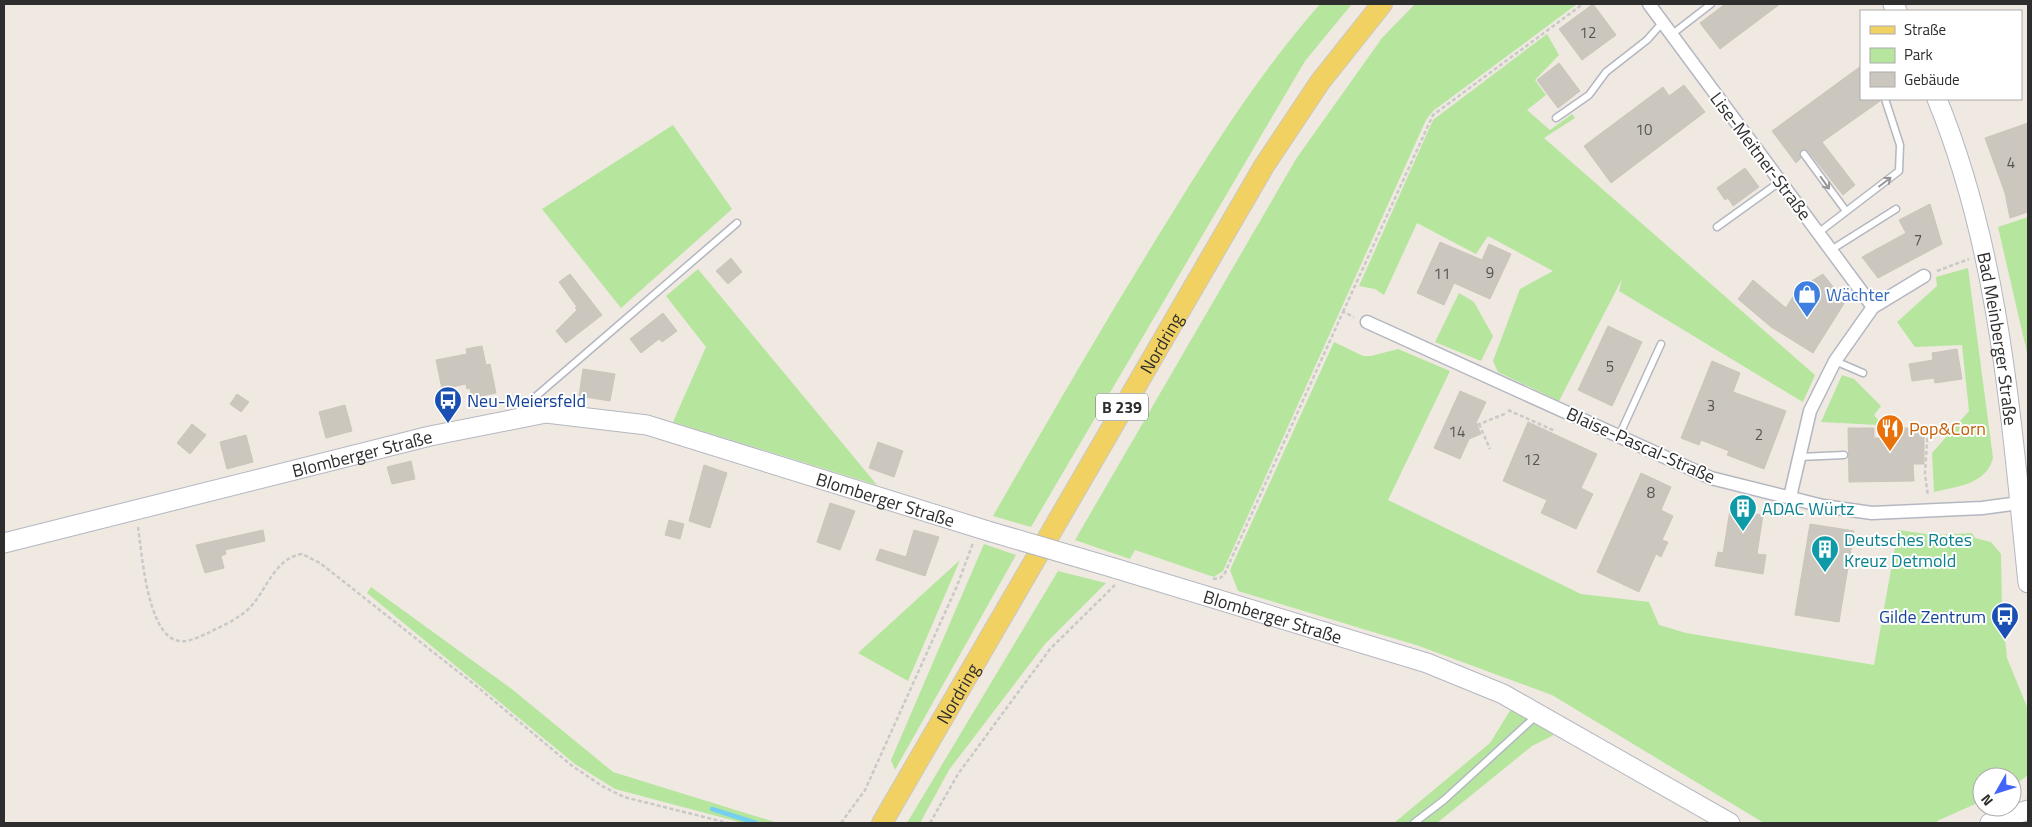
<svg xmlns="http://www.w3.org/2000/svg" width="2032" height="827" font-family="'Titillium Web',sans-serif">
  <rect width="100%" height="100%" fill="#efe9e1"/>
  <g fill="#b6e59e">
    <path d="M 1320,4 L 1352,4 L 1305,61 L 1031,527 L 993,516 C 1050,417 1107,318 1168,220 C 1214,145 1262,70 1320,4 Z"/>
    <path d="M 1415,4 L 1577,4 L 1433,111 L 1426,120 L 1223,571 L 1214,577 L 1135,550 L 1130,559 L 1075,540 L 1296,159 L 1382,38 Z"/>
    <path d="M 1547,34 L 1559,55 L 1535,80 L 1546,95 L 1527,110 L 1550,130 L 1572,114 L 1575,118 L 1544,138 L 1815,375 L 1803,402 L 1619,291 L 1622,279 L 1559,401 L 1498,372 L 1493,361 L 1520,289 L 1553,271 L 1488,236 L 1476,254 L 1417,223 L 1384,295 L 1375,289 L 1359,286 L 1433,120 Z"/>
    <path d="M 673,125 L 732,209 L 621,308 L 542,209 Z"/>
    <path d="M 2028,217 L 2028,357 L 1998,227 Z"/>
    <path d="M 1968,268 L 1993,458 C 1986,485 1957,486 1934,492 L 1932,453 L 1969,411 L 1962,345 L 1915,347 L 1897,322 L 1937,286 L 1936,277 Z"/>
    <path d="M 698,269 L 877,485 L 673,422 L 706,347 L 666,296 Z"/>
    <path d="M 1459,293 L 1474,302 L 1493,336 L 1481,361 L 1435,342 Z"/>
    <path d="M 1334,342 L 1363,356 L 1371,356 L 1398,349 L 1450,371 L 1388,500 L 1581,594 L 1649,602 L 1659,625 L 1686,633 L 1874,665 L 1898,530 L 1934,535 L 1972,533 L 1975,538 L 1991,542 L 2001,554 L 2002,609 L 2007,658 L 2028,709 L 2028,775 L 2012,787 L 2012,777 L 1982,777 L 1982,801 L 1937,821 L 1937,823 L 1764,823 L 1552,695 L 1419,646 L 1238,591 L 1230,570 Z"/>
    <path d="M 1842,375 L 1854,379 L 1881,406 L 1874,415 L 1888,432 L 1899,424 L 1898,436 L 1879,436 L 1878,425 L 1821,422 Z"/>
    <path d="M 984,544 L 1016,555 L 895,770 L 891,760 Z"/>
    <path d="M 960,560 L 908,681 L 858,653 Z"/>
    <path d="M 1058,571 L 1106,583 L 1045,644 L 949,770 L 920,823 L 907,823 Z"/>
    <path d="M 371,587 L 513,690 L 613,772 L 778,823 L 743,823 L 615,789 L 575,764 L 367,593 Z"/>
    <path d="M 1511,709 L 1554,735 L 1532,746 L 1437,823 L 1394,823 L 1490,743 Z"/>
  </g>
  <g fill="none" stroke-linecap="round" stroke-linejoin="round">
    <path stroke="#75cff0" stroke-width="4.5" d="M 712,809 L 756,823"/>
  </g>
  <g fill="#cbc7bf" stroke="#cbc5ba">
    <path d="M 1593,4 L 1616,35 L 1582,60 L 1559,29 Z"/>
    <path d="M 1725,4 L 1780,4 L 1720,49 L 1700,23 Z"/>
    <path d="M 1559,63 L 1580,91 L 1558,108 L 1537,80 Z"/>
    <path d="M 1861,66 L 1861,99 L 1880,99 L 1880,101 L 1822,142 L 1855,185 L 1843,195 L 1808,151 L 1801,150 L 1801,158 L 1796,163 L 1772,131 Z"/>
    <path d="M 1684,85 L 1705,112 L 1611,183 L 1584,146 L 1663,87 L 1669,96 Z"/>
    <path d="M 2028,123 L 2028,212 L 2010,218 L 2005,193 L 1985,138 Z"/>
    <path d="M 1745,168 L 1759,187 L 1733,206 L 1728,198 L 1725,200 L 1717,188 Z"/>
    <path d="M 1930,204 L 1942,244 L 1878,278 L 1862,257 L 1906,233 L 1899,220 Z"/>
    <path d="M 1440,242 L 1482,260 L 1489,244 L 1511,254 L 1490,299 L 1454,283 L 1444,305 L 1417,293 Z"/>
    <path d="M 731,258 L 742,272 L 728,284 L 716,271 Z"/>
    <path d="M 570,274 L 602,315 L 566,343 L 556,331 L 577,310 L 575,308 L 577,307 L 559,282 Z"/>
    <path d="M 1823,274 L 1845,302 L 1813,353 L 1771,327 L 1738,299 L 1753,280 L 1786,308 L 1797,290 Z"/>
    <path d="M 663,313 L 677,331 L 662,342 L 659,339 L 641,353 L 630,339 Z"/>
    <path d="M 1608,326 L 1642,342 L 1612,406 L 1578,390 Z"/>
    <path d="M 482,346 L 486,365 L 490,364 L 496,393 L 472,398 L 470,388 L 467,389 L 466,384 L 442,389 L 436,360 L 467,354 L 466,349 Z"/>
    <path d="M 1957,349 L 1962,379 L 1935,383 L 1934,378 L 1912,381 L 1909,364 L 1933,360 L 1932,353 Z"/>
    <path d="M 1712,361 L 1740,373 L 1733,392 L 1786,411 L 1764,469 L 1727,455 L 1729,451 L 1701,440 L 1699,445 L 1681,438 Z"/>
    <path d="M 583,369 L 615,374 L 610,401 L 579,396 Z"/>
    <path d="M 1460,391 L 1486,402 L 1476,423 L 1481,434 L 1469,439 L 1460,459 L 1434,448 Z"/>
    <path d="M 237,394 L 249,402 L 241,412 L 230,404 Z"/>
    <path d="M 345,405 L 352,431 L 326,438 L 319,412 Z"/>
    <path d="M 1528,422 L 1597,454 L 1581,488 L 1593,494 L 1576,529 L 1541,513 L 1547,500 L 1503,481 Z"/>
    <path d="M 192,424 L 206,435 L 190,454 L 177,443 Z"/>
    <path d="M 1848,428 L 1874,428 L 1874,438 L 1900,438 L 1900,428 L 1924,428 L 1924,464 L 1913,464 L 1914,481 L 1849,482 Z"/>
    <path d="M 246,435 L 253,462 L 227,469 L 220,442 Z"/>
    <path d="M 878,442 L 903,451 L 894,477 L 869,468 Z"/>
    <path d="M 411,461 L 415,479 L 392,484 L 387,467 Z"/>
    <path d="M 704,465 L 727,473 L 710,528 L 689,521 Z"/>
    <path d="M 1641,473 L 1671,487 L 1661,510 L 1673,516 L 1662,540 L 1668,542 L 1661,557 L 1656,554 L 1639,592 L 1597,572 Z"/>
    <path d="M 830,503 L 855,511 L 840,550 L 817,542 Z"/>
    <path d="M 1730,510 L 1763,515 L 1757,554 L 1766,555 L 1763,574 L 1715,566 L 1718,552 L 1723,553 Z"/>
    <path d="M 669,520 L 684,524 L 680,539 L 665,535 Z"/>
    <path d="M 1810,524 L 1854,531 L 1839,622 L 1795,615 Z"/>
    <path d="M 263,530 L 265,541 L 225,550 L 226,554 L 221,556 L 224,568 L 205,573 L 196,545 Z"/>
    <path d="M 914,530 L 939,537 L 925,576 L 876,560 L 880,549 L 906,557 Z"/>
  </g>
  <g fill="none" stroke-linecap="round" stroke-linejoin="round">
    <g stroke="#b4b7c1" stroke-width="9">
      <g id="lane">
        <path d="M 1671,35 L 1711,4"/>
        <path d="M 1556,118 L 1589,95 L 1606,72 L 1647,40 L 1662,23"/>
        <path d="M 1804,154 L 1846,211"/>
        <path d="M 1717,227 L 1781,181"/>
        <path d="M 1818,233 L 1899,171 L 1900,145 L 1885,99"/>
        <path d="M 1831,250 L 1896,209"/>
        <path d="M 1835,361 L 1863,373"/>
        <path d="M 526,414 L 528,405 L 534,398 L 737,223"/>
        <path d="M 1619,436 L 1661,344"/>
        <path d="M 1799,457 L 1844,455"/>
        <path d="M 1414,823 L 1444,800 L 1536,716"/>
      </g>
    </g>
    <g stroke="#b4b7c1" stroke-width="15">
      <g id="street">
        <path d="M 1649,4 L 1873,307"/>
        <path d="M 1367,322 L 1711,478 L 1823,506 L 1872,513 L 1982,508 L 2027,502"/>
        <path d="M 1790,497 L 1810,411 L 1835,361 L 1873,307 L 1924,276"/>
      </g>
    </g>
    <g stroke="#b4b7c1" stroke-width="21">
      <g id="secondary">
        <path d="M 1893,4 L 1897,11"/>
        <path id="s1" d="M 1937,99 C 2000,253 2011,419 2028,583"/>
        <path id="s2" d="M 4,543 L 430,436 L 546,413 L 647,425 L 988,531"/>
        <path id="s3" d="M 1114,568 L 1427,663 L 1503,694 L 1730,823"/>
        <path d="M 1990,823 L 2028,810"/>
      </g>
    </g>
    <g stroke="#c9c9c9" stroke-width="22">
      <g id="primary">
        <path id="s4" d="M 882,823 L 1264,166 L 1320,82 L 1382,4"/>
      </g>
    </g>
    <g stroke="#c9c9c9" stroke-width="2.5" stroke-dasharray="4 2.5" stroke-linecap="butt">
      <path d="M 1937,271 L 1969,259"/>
      <path d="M 1343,312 L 1433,115 L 1583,4"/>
      <path d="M 1508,410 L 1555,431"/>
      <path d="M 1479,424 L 1490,449"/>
      <path d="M 1477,425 L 1507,413"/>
      <path d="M 1928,425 L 1925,474 L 1928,496"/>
      <path d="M 138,527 C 142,554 147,629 175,640 C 186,644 199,637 208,633 C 223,625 242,618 253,604 C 268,586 276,558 302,554 L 320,563 L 475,685 L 571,765 L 602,786 L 624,797 L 728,823"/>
      <path d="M 1213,579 L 1220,578 L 1224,575 L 1343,312 L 1354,317"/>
      <path d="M 841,823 L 865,790 L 957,586 L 973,543"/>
      <path d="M 930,823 L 958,774 L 1050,649 L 1115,585"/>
    </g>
    <use href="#lane" stroke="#fff" stroke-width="6"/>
    <use href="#street" stroke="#fff" stroke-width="12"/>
    <use href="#secondary" stroke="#fff" stroke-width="19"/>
    <use href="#primary" stroke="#f2d163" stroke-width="20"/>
    <g stroke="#b4b7c1" stroke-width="21" stroke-linecap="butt">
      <path id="secondary-bridge" d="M 988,531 L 1114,568"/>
    </g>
    <use href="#secondary-bridge" stroke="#fff" stroke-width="19"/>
  </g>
  <defs><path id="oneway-shaft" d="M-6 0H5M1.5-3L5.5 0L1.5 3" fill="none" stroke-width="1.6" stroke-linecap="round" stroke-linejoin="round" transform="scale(1.25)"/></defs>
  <g stroke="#969696">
    <use href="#oneway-shaft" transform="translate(1885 182) rotate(-37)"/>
    <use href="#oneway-shaft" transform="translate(1825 183) rotate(54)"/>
  </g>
  <defs>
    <g id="shop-pin" transform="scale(1.4375)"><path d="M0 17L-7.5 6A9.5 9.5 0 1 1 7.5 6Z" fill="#3f7fe0" stroke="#fff"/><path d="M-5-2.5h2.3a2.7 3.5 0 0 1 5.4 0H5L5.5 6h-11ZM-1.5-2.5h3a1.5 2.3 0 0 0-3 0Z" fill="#fff"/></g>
    <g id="bus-pin" transform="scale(1.4375)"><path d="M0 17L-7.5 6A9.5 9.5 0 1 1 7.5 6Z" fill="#1a4fb4" stroke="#fff"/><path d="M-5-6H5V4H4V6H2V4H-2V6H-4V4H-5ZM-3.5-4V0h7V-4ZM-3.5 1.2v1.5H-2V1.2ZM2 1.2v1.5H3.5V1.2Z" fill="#fff"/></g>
    <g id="restaurant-pin" transform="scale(1.4375)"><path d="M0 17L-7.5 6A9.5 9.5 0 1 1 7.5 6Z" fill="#e8710a" stroke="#fff"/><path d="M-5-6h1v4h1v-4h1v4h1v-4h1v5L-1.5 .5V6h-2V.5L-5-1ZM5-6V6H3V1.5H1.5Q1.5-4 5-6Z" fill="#fff"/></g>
    <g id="building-pin" transform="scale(1.4375)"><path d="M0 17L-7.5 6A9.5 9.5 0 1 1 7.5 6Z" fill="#0f9aa8" stroke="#fff"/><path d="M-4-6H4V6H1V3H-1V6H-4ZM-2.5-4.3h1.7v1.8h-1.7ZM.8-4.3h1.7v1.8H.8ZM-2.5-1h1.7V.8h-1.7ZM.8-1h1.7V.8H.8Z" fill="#fff"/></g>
  </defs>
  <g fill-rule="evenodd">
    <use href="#shop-pin" x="1807" y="294"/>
    <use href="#bus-pin" x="448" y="400"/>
    <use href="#restaurant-pin" x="1890" y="428"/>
    <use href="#building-pin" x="1743" y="508"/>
    <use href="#building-pin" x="1825" y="549"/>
    <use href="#bus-pin" x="2005" y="616"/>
  </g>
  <g text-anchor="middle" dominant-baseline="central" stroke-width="4" stroke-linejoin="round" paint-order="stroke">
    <g font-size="15" fill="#555452">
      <text x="1588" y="32">12</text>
      <text x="1644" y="129">10</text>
      <text x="2011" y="162">4</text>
      <text x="1918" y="239">7</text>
      <text x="1490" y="272">9</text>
      <text x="1442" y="273">11</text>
      <text x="1610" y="366">5</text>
      <text x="1711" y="405">3</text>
      <text x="1457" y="431">14</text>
      <text x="1759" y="434">2</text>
      <text x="1532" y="459">12</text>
      <text x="1651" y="492">8</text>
    </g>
    <rect fill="#fff" stroke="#6d6d6d" stroke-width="1" x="1096" y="393.5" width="52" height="27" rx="4"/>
    <g font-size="16" font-weight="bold" fill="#2e2e2e">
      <text x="1122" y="407">B 239</text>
    </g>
    <g font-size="18" fill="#2e2e2e" stroke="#fff">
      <text transform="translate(1761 156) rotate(53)">Lise-Meitner-Straße</text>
      <text stroke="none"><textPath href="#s1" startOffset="248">Bad Meinberger Straße</textPath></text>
      <text stroke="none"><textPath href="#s4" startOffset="555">Nordring</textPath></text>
      <text transform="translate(1641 445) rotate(24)">Blaise-Pascal-Straße</text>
      <text stroke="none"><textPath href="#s2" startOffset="369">Blomberger Straße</textPath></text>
      <text stroke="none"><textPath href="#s2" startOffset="909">Blomberger Straße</textPath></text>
      <text stroke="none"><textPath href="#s3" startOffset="166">Blomberger Straße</textPath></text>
      <text stroke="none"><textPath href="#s4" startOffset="150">Nordring</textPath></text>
    </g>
    <g font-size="18" fill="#366cbe" stroke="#fff" text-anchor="start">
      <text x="1826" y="294">Wächter</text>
    </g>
    <g font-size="18" fill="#164399" stroke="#fff" text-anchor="start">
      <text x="467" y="400">Neu-Meiersfeld</text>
      <text x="1986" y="616" text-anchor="end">Gilde Zentrum</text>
    </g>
    <g font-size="18" fill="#c56008" stroke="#fff" text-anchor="start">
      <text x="1909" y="428">Pop&amp;Corn</text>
    </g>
    <g font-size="18" fill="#0d838f" stroke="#fff" text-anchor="start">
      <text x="1762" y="508">ADAC Würtz</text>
      <text x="1844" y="539">Deutsches Rotes<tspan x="1844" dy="21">Kreuz Detmold</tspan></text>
    </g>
  </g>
  <rect width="2032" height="827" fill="none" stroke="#2e2e2e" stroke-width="10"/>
  <rect x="1860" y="10" width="162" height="90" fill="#ffffff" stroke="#ababab"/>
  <rect x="1870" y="26" width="25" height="8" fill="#f2d163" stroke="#ababab"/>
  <text x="1904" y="35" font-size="15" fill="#2e2e2e">Straße</text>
  <rect x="1870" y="48" width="25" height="15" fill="#b6e59e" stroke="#ababab"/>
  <text x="1904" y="60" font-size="15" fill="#2e2e2e">Park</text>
  <rect x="1870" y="72" width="25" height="15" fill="#cbc7bf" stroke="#ababab"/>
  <text x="1904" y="85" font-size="15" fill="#2e2e2e">Gebäude</text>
  <g transform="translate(1997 792) rotate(231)"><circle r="24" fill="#ffffff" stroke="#ababab"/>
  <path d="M0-4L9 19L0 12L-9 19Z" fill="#4264fb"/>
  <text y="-8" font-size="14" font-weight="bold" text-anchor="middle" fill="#2e2e2e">N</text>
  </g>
</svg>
